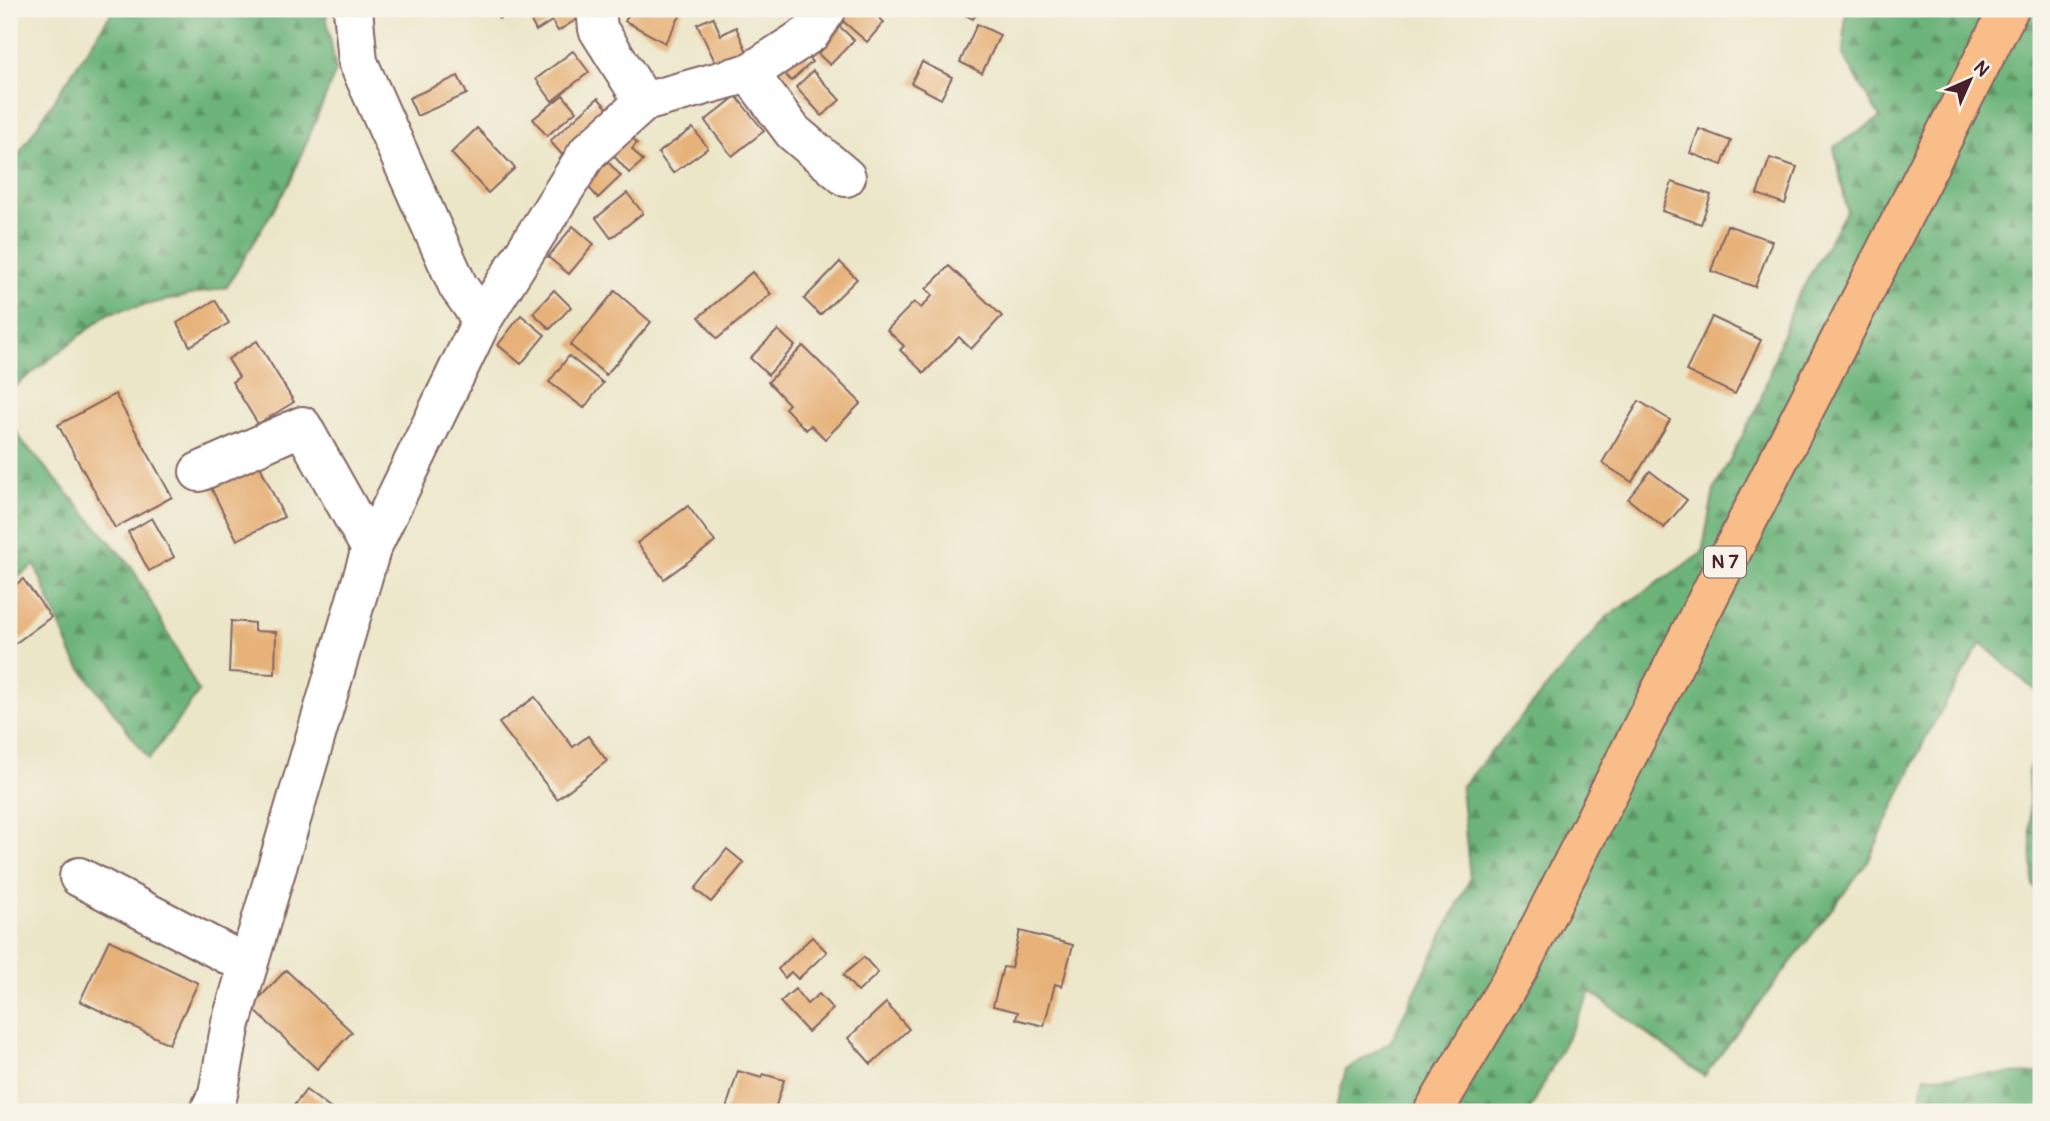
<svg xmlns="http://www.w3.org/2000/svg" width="2050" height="1121" font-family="Pangolin,sans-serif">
  <defs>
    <pattern id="forest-firs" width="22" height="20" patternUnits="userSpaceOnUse" patternTransform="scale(1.75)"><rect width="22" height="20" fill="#6cb47a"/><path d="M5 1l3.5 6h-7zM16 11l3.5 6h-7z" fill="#5b9264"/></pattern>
  </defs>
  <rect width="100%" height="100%" fill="#f7f3e8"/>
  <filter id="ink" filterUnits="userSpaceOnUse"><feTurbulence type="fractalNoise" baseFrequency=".0143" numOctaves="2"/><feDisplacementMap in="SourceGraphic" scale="14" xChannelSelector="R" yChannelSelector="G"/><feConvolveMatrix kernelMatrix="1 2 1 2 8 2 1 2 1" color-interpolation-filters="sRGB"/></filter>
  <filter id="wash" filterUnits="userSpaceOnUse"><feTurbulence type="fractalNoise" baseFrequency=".00686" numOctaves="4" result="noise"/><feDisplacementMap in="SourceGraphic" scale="28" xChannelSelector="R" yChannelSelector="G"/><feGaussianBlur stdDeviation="1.57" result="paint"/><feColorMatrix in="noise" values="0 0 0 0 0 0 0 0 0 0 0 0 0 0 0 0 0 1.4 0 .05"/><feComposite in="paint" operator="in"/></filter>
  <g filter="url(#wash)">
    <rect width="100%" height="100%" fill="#ece6c9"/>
    <g fill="url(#forest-firs)" stroke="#5b6a52" stroke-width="2">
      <path d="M 114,9 L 325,9 L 336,71 L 291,180 L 227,287 L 109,313 L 9,391 L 9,169 Z"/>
      <path d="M 1846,9 L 2041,9 L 2041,696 L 1981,643 L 1927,735 L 1869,860 L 1704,1076 L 1591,992 L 1529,1112 L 1335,1112 L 1346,1070 L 1391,1041 L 1470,879 L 1461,787 L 1607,617 L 1702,553 L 1714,490 L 1759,404 L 1793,305 L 1847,210 L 1834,147 L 1880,118 L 1843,55 Z"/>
      <path d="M 9,420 L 23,442 L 132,567 L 199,692 L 149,759 L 74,659 L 35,565 L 9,583 Z"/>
      <path d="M 2041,736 L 2041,899 L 2033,885 L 2028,772 Z"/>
      <path d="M 2041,1073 L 2041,1112 L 1917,1112 L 1925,1076 Z"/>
    </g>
    <g id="blocks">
      <g fill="#e7b27a">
        <path d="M 491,9 L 513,9 L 499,19 Z"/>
        <path d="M 525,9 L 578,9 L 582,16 L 558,31 L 552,21 L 536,31 Z"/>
        <path d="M 632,9 L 684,9 L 665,43 L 625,21 Z"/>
        <path d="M 842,9 L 869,9 L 884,22 L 867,42 L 836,15 Z"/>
        <path d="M 954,9 L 979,9 L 973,19 Z"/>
        <path d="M 713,17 L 721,35 L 736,27 L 747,52 L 717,66 L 697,24 Z"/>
        <path d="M 835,22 L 854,40 L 830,65 L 811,47 Z"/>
        <path d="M 977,24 L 1000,35 L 982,73 L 960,62 Z"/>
        <path d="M 802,50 L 812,62 L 791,81 L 781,69 Z"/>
        <path d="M 573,51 L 589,72 L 552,101 L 536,79 Z"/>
        <path d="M 922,62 L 952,77 L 941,99 L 911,83 Z"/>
        <path d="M 813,71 L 840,100 L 822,116 L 796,87 Z"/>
        <path d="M 458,76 L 467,94 L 417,116 L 409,98 Z"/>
        <path d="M 563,95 L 576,111 L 547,136 L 533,119 Z"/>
        <path d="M 736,96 L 764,131 L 732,156 L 705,121 Z"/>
        <path d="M 598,98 L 612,113 L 564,157 L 550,141 Z"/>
        <path d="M 477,128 L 515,168 L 488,193 L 451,153 Z"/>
        <path d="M 693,128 L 708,148 L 673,173 L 658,153 Z"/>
        <path d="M 1699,129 L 1731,141 L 1722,165 L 1690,153 Z"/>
        <path d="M 626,130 L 637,143 L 632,149 L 643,161 L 629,173 L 606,147 Z"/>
        <path d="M 1770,158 L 1797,167 L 1785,204 L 1757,194 Z"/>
        <path d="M 608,162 L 621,176 L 598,198 L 585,183 Z"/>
        <path d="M 1672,182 L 1711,195 L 1701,224 L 1662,211 Z"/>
        <path d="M 627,193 L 643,213 L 611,238 L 596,218 Z"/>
        <path d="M 1727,225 L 1772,241 L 1755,287 L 1711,271 Z"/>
        <path d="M 573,226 L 594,244 L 569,274 L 548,257 Z"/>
        <path d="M 840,262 L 857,279 L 820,315 L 804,299 Z"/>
        <path d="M 949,266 L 1002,316 L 971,349 L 959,337 L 924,373 L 900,350 L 904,346 L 887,330 L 914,302 L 921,308 L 933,295 L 926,289 Z"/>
        <path d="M 752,272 L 771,294 L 717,339 L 699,317 Z"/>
        <path d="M 554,290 L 571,307 L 550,329 L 533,313 Z"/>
        <path d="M 615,291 L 651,322 L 606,375 L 570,345 Z"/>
        <path d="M 215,300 L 229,323 L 190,346 L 177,323 Z"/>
        <path d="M 521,315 L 545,335 L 521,364 L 498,345 Z"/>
        <path d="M 1712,317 L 1761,340 L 1735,394 L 1686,371 Z"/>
        <path d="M 778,330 L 795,346 L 768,375 L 750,358 Z"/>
        <path d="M 257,341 L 294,402 L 258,424 L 232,382 L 239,377 L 228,359 Z"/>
        <path d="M 803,346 L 861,403 L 825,439 L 811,425 L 806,430 L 785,408 L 789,404 L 768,382 Z"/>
        <path d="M 569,356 L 603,383 L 584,408 L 549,382 Z"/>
        <path d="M 115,394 L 172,497 L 115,528 L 58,425 Z"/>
        <path d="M 1639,401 L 1670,420 L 1632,482 L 1602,463 Z"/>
        <path d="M 259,464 L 284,517 L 237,540 L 211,488 Z"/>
        <path d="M 1650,471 L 1687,500 L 1664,528 L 1628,499 Z"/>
        <path d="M 688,506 L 715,542 L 664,579 L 637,543 Z"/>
        <path d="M 152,518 L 174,557 L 149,571 L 128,532 Z"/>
        <path d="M 23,579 L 51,617 L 9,648 L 9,590 Z"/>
        <path d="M 231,621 L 254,623 L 254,631 L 276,632 L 275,674 L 229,672 Z"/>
        <path d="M 535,697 L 573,747 L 588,736 L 607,761 L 557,799 L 499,723 Z"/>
        <path d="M 727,849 L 744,863 L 711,902 L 695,889 Z"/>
        <path d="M 1020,931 L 1073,945 L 1062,986 L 1055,984 L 1044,1026 L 1016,1019 L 1018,1012 L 993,1006 L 1003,967 L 1011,968 Z"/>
        <path d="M 812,937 L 827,952 L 798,979 L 791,972 L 785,978 L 778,969 Z"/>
        <path d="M 109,940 L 198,983 L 169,1044 L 80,1001 Z"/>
        <path d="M 864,957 L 878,973 L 858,992 L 843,975 Z"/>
        <path d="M 286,970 L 352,1032 L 317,1069 L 251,1007 Z"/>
        <path d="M 795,989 L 807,1004 L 819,994 L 833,1009 L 808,1032 L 780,1002 Z"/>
        <path d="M 886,1003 L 909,1029 L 871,1064 L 848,1038 Z"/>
        <path d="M 738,1071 L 762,1078 L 763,1074 L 784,1080 L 774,1112 L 725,1112 Z"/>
        <path d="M 306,1090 L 335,1112 L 289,1112 Z"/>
      </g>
    </g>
  </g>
  <g filter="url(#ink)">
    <use href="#blocks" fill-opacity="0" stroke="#836562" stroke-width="2"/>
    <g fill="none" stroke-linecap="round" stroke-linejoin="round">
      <g stroke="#836562" stroke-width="42">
        <g id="minor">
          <path d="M 353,9 L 358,62 L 458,286 L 482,320"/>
          <path d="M 596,9 L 598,29 L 644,102"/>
          <path d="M 749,73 L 793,132 L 846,177"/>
          <path d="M 199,472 L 302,426 L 371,549"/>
          <path d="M 79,877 L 248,965"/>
          <path d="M 209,1112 L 218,1094 L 231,1023 L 371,549 L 482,320 L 588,152 L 644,102 L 749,73 L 811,33 L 827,9"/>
        </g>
      </g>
      <g stroke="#836562" stroke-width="42">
        <path id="major" d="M 1433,1112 L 1520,966 L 2009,9"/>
      </g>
      <use href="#minor" stroke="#fff" stroke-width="38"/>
      <use href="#major" stroke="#f8bd88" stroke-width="38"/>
    </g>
  </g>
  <g text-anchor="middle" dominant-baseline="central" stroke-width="5" stroke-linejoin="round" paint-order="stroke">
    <rect fill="#f7f3e8" stroke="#7e5f64" stroke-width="2" x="1704" y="546.5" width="42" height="31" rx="5"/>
    <g font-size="19" font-weight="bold" fill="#4a1f2b">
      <text x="1725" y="562">N 7</text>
    </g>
  </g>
  <rect width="2050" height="1121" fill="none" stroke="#f7f3e8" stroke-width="35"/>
  <g transform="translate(1970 80) rotate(45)" stroke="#f7f3e8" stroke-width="5" paint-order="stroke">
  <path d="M0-5L12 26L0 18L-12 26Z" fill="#4a1f2b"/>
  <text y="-10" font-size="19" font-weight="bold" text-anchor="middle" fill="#4a1f2b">N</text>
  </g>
</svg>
